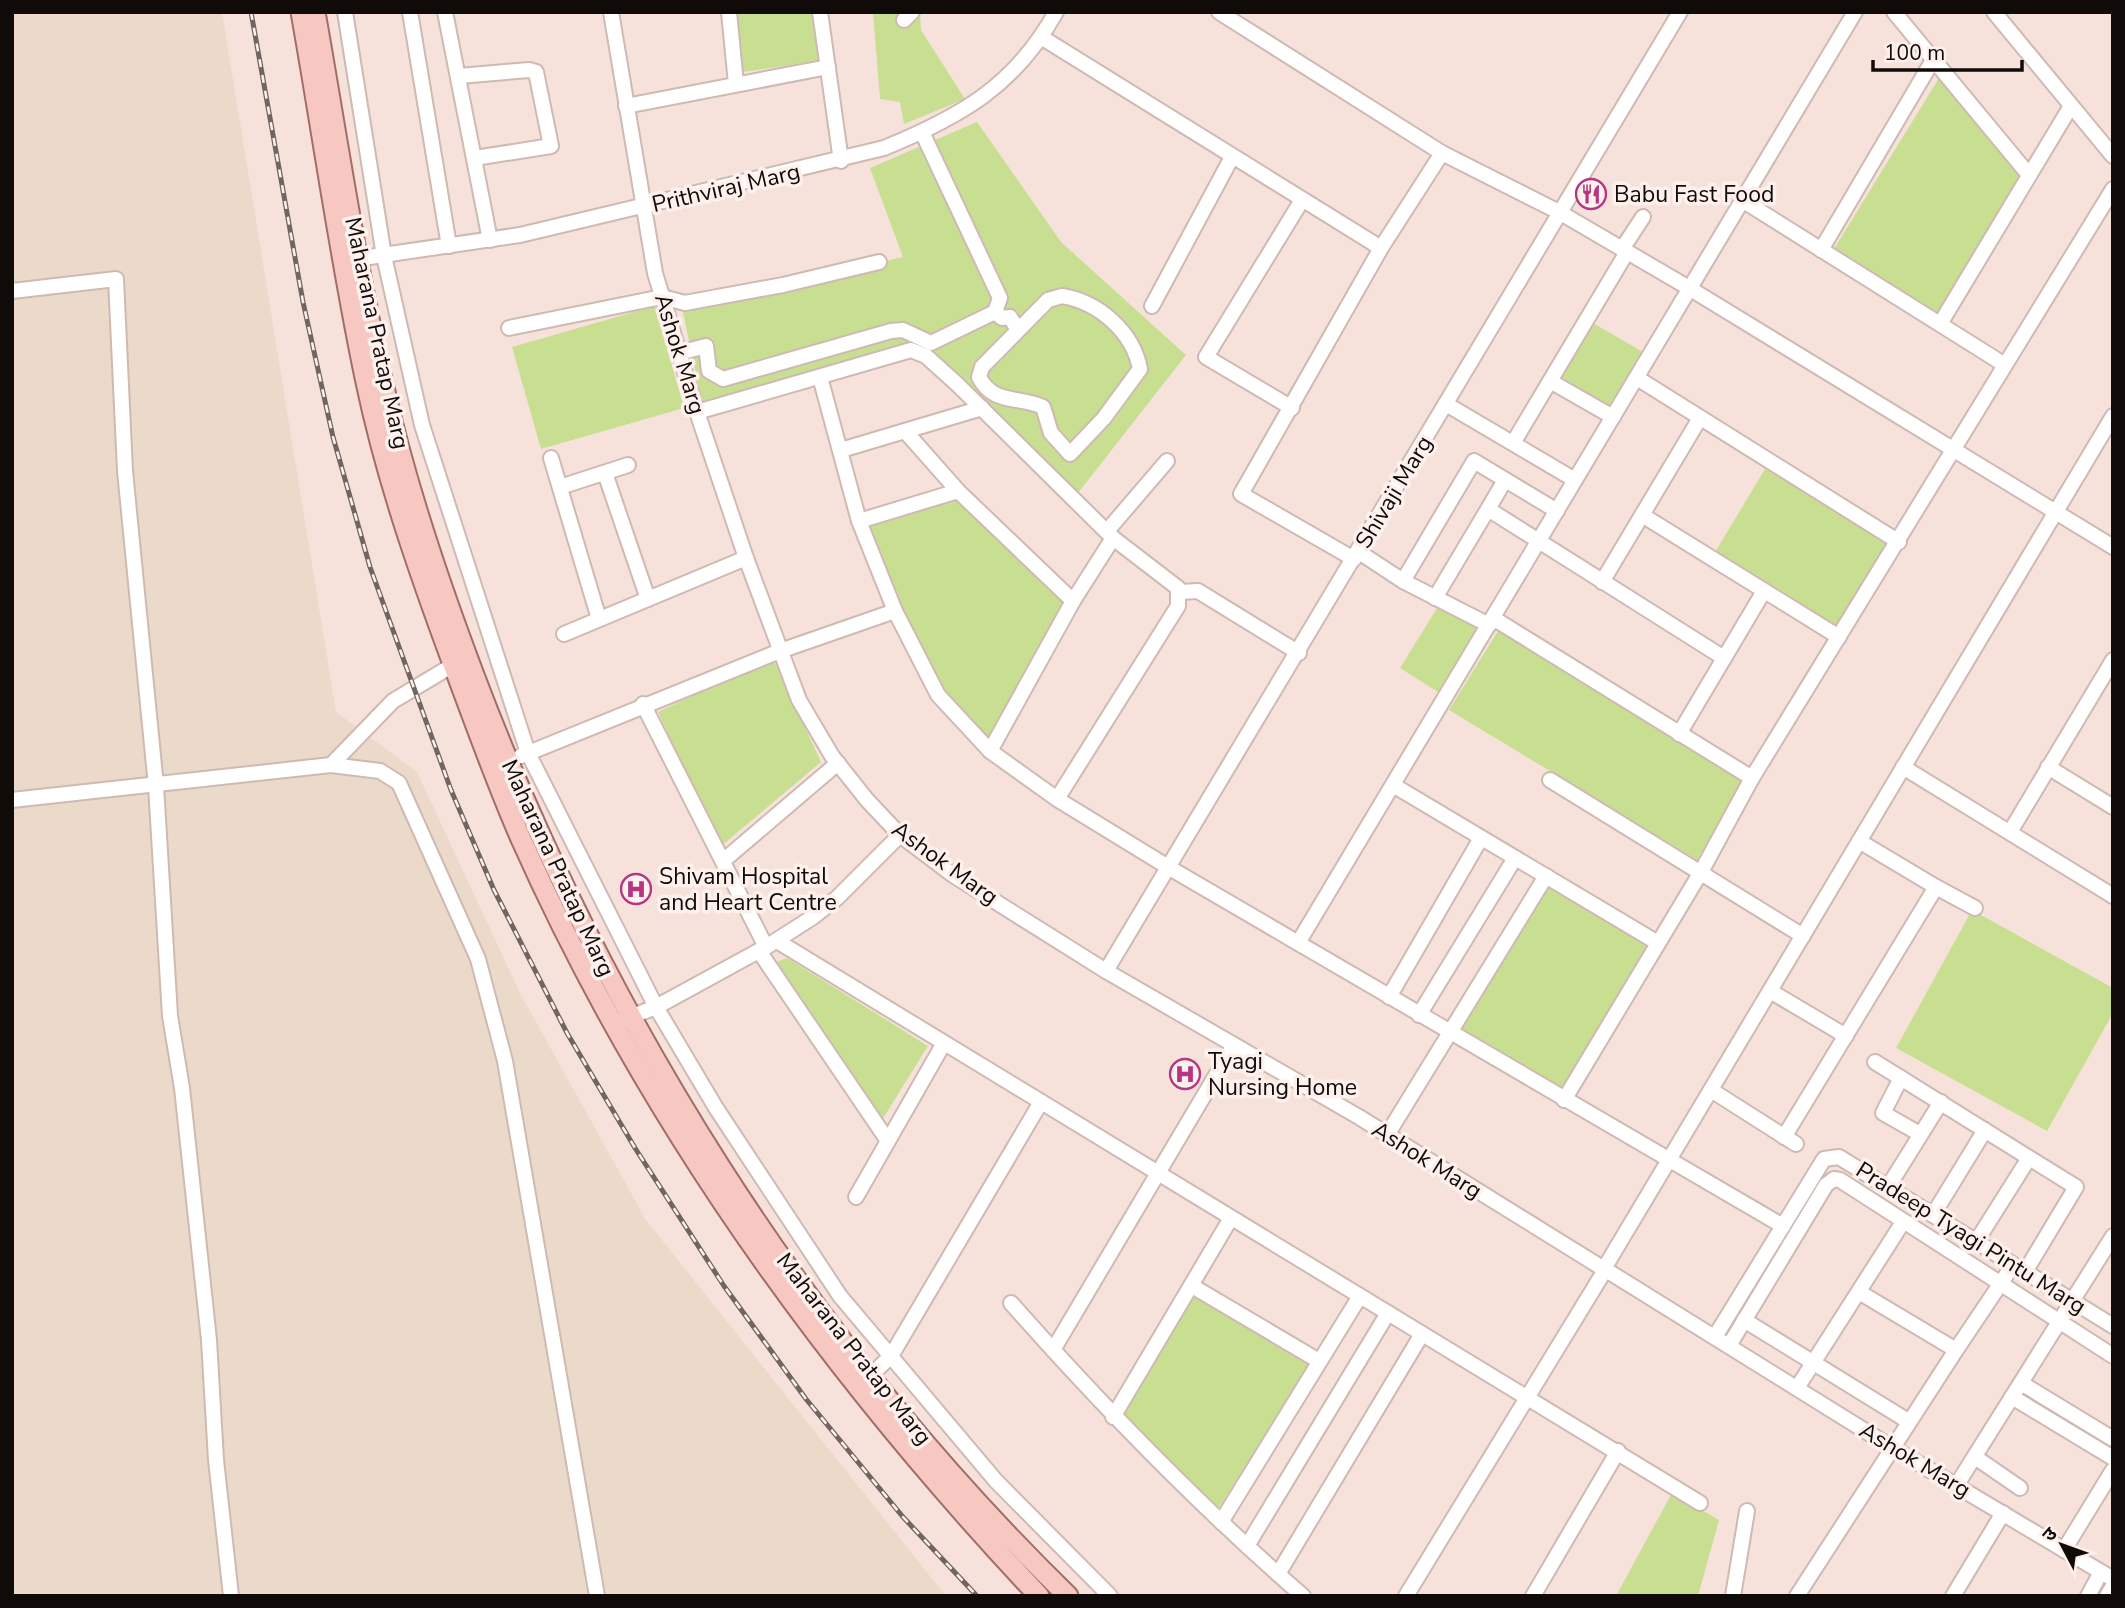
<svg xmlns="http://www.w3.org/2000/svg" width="2125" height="1608" font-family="'Nunito Sans','Noto Sans Devanagari',sans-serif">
  <rect width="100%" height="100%" fill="#f7e2db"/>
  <path fill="#ebdac9" d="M 12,12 L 222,12 L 336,712 L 417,772 L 520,993 L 646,1220 L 946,1596 L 12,1596 Z"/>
  <g fill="#c8df91">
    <path d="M 735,12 L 812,12 L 819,61 L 743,72 Z"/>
    <path d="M 873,12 L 920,12 L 921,30 L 965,99 L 904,124 L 900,102 L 880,99 Z"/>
    <path d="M 1939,78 L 2021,178 L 1938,313 L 1834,249 Z"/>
    <path d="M 977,122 L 1061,242 L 1186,355 L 1078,493 L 943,362 L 923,349 L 904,346 L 702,402 L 682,308 L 903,257 L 870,168 Z"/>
    <path d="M 655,306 L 684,408 L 541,449 L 512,347 Z"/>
    <path d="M 1593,323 L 1643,352 L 1611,407 L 1561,377 Z"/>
    <path d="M 1765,469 L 1889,544 L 1838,629 L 1714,554 Z"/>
    <path d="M 958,500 L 1068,602 L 989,743 L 939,693 L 892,606 L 864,524 Z"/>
    <path d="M 1439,605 L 1477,628 L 1438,692 L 1400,668 Z"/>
    <path d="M 1498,631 L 1744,780 L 1697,860 L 1449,710 Z"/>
    <path d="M 773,658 L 821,762 L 720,847 L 658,712 Z"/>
    <path d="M 1548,886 L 1649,946 L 1562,1091 L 1461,1030 Z"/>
    <path d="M 1972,910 L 2113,988 L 2113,1013 L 2047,1131 L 1896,1048 Z"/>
    <path d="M 787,958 L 928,1046 L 882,1120 L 776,962 Z"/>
    <path d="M 1192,1294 L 1310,1363 L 1216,1512 L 1118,1414 Z"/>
    <path d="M 1672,1493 L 1719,1520 L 1698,1596 L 1616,1596 Z"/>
  </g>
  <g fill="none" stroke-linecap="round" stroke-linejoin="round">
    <g stroke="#cebab3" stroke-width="18">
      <g id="minor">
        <path d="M 345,12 L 384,256 L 422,425 L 528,753 L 656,1007 L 716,1108 L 840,1296 L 996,1481 L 1110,1596"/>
        <path d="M 410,12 L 449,246"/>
        <path d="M 445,12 L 490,240"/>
        <path d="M 611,12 L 655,273 L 697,412 L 746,558 L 799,700 L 832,756 L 867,800 L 900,835 L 953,875 L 1106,971 L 1359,1117 L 1599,1266"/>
        <path d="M 729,12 L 736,84"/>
        <path d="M 820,12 L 841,161"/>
        <path d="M 1219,12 L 1442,153 L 1559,212 L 1689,288 L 2113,547"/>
        <path d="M 1894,12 L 2029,175"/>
        <path d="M 1994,12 L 2113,156"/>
        <path d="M 904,20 L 912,12"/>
        <path d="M 1041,37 L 1381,248"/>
        <path d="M 459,76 L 529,70 L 536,72 L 551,146 L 475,158"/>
        <path d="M 626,106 L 828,67"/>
        <path d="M 922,132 L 1000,298 L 995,312 L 1002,318 L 1010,317 L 1018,330"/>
        <path d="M 1742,200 L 2005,365"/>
        <path d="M 1622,249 L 1643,217"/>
        <path d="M 1821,250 L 1933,60"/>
        <path d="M 349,260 L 520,235 L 884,148 C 960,117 1015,86 1056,12"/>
        <path d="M 12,291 L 116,279 L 125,471 L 156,786 L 170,1016 L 182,1088 L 209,1340 L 216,1460 L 231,1596"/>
        <path d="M 1062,296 C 1099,302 1133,332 1140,369 L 1104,418 L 1070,454 L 1051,433 L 1043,407 C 1019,396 993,405 979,377 L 982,367 L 1048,300 Z"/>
        <path d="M 1152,306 L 1232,157"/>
        <path d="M 1940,324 L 2071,106"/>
        <path d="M 509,328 L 662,297 L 685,303 L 783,285 L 879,262"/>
        <path d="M 679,353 L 706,346 L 709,371 L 723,379 L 891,331 L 903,330 L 931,343 L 995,312"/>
        <path d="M 820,377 L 859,521 L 895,611 L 938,695 L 990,751 L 1057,799 L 1168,867 L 1783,1226"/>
        <path d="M 1637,378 L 1899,542"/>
        <path d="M 1550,381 L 1613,417"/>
        <path d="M 1446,404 L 1575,480"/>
        <path d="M 1292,408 L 1206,357 L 1302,200"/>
        <path d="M 697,412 L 911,350 L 926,356 L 957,384 L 1113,538 L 1178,588 L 1178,606 L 1057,799"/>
        <path d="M 905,431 L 958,491"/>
        <path d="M 1513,443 L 1627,252"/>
        <path d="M 841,450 L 982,408"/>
        <path d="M 551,458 L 599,619"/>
        <path d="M 605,473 L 648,599"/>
        <path d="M 560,487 L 628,465"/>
        <path d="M 1488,509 L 1505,480"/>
        <path d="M 1642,515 L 1839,637"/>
        <path d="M 859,521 L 958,491 L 1073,601"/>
        <path d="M 1107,531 L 1167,461"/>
        <path d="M 1359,552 L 1403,581 L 1489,625"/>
        <path d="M 1354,559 L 1241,494 L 1381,248 L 1442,153"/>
        <path d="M 1403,581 L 1474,461 L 1557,511"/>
        <path d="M 1602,582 L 1700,418"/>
        <path d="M 1180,592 L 1198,591 L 1299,653"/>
        <path d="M 1435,598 L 1488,509 L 1724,658"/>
        <path d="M 1493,618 L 1752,778"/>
        <path d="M 564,634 L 746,558"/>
        <path d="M 643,704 L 766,947"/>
        <path d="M 1679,734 L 1764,591"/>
        <path d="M 990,751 L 1073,601 L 1113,538"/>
        <path d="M 521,756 L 780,651 L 895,611"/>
        <path d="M 331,765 L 393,701 L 453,665"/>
        <path d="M 1903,767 L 2113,896"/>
        <path d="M 2048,767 L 2113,807"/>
        <path d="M 1550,780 L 1803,936"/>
        <path d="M 1393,785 L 1658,943"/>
        <path d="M 12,800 L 331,765 L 380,771 L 399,783 L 478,959 L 505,1061 L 597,1596"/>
        <path d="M 2010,832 L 2113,660"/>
        <path d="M 723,861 L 838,763"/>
        <path d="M 1936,887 L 1975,908"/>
        <path d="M 777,941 L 1700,1503"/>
        <path d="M 1298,943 L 1855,12"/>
        <path d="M 759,951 L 888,1141"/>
        <path d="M 1106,971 L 1680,12"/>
        <path d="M 1770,991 L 1846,1036"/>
        <path d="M 1389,997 L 1481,838"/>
        <path d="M 1419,1015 L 1515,858"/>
        <path d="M 625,1019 L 656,1007 L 766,947 L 813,917 L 837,898 L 900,835"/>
        <path d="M 1875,1062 L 2076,1187 L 2025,1272"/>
        <path d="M 1901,1078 L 1883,1113 L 1920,1134"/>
        <path d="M 1711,1090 L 1796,1144"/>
        <path d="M 1564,1100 L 1701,872 L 1752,778 L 2113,189"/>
        <path d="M 1387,1135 L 1546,876"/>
        <path d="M 1784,1137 L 1936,887 L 1859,841"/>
        <path d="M 1888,1187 L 1941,1102"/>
        <path d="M 856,1197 L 944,1043"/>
        <path d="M 1933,1215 L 1985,1130"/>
        <path d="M 1976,1242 L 2029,1158"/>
        <path d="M 1608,1262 L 2113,416"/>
        <path d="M 1611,1273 L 1891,1447 L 2113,1579"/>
        <path d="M 1192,1286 L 1319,1361"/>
        <path d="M 1011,1303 C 1103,1407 1198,1505 1303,1596"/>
        <path d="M 1744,1320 L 1908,1421"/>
        <path d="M 1716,1335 L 1824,1159 L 1839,1157 L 2113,1326"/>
        <path d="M 1730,1344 L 1826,1185 L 1834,1179 L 1840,1180 L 2113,1356"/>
        <path d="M 1053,1350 L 1234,1045"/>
        <path d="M 1956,1350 L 2013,1265"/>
        <path d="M 865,1381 L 891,1356 L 1041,1102"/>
        <path d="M 2021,1383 L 2113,1439"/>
        <path d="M 1797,1388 L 1903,1222"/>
        <path d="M 2012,1397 L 2113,1458"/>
        <path d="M 1113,1417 L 1231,1218"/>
        <path d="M 1975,1457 L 2020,1488"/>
        <path d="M 1956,1486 L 2113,1236"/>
        <path d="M 1221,1522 L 1360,1296"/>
        <path d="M 1247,1546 L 1388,1313"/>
        <path d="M 2064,1550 L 2113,1470"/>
        <path d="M 1278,1574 L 1422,1334"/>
        <path d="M 1406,1596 L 1602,1275"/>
        <path d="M 1533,1596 L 1618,1451"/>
        <path d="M 1733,1596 L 1747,1511"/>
        <path d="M 1797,1596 L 1956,1350 L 1859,1292"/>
        <path d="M 1953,1596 L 2003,1513"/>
        <path d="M 2088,1596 L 2101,1572"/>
        <path d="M 2107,1596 L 2113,1586"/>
      </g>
    </g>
    <g stroke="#a26d66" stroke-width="23">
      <g id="major">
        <path d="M 301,12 C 323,135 340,260 366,382 C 386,478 419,572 453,664 C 475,723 496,782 521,839 C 646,1120 829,1373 1039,1596"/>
        <path d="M 315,12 C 337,136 355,261 383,383 C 405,483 438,580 474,675 C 604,1019 804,1338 1068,1596"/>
      </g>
    </g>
    <use href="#minor" stroke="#fff" stroke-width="14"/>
    <use href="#major" stroke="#f6c8c1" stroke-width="19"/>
    <g stroke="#716561" stroke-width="5">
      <path id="rail" d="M 251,12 L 303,302 L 333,437 L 370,567 L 451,790 L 494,890 L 567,1033 L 635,1148 L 724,1286 L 806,1399 L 903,1517 L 977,1596"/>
    </g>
    <use href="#rail" stroke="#fef1ed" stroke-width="2.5" stroke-dasharray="8" stroke-linecap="butt"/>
  </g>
  <defs>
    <g id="restaurant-ring" transform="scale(1.575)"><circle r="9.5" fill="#fef1ed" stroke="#b43582" stroke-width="1.5"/><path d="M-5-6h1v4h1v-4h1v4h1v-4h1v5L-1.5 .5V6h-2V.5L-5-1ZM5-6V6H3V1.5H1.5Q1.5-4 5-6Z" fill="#b43582"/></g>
    <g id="hospital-ring" transform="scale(1.575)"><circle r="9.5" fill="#fef1ed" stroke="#b43582" stroke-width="1.5"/><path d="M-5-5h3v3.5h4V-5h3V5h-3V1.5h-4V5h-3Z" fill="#b43582"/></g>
  </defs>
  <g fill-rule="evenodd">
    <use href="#restaurant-ring" x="1591" y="194"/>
    <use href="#hospital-ring" x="636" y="889"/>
    <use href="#hospital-ring" x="1185" y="1074"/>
  </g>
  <g text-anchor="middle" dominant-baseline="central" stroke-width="7" stroke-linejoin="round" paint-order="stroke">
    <g font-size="23" fill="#100a08" stroke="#fef1ed">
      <text transform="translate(726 188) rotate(-13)">Prithviraj Marg</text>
      <text transform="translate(377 333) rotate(78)">Maharana Pratap Marg</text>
      <text transform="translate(680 354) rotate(73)">Ashok Marg</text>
      <text transform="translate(1394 492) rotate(-59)">Shivaji Marg</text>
      <text transform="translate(945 863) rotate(36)">Ashok Marg</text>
      <text transform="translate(558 868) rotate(65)">Maharana Pratap Marg</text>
      <text transform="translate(1427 1160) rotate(32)">Ashok Marg</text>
      <text transform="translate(1971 1238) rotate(32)">Pradeep Tyagi Pintu Marg</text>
      <text transform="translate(854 1349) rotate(52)">Maharana Pratap Marg</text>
      <text transform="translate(1915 1460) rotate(31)">Ashok Marg</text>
    </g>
    <g font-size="23" fill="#100a08" stroke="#fef1ed" text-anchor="start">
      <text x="1614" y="194">Babu Fast Food</text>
      <text x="659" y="876">Shivam Hospital<tspan x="659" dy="26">and Heart Centre</tspan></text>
      <text x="1208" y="1061">Tyagi<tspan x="1208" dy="26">Nursing Home</tspan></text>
    </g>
  </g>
  <rect width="2125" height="1608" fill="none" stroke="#100a08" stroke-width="28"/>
  <g transform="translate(2062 1545) rotate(311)" stroke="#fef1ed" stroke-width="5" paint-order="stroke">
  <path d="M0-5L12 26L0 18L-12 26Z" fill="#100a08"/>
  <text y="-10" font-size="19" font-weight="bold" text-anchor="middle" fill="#100a08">उ</text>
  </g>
  <path d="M1873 60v10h149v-10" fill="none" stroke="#100a08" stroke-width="3.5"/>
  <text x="1884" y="60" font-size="21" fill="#100a08" stroke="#fef1ed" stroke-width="5" paint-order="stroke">100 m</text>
</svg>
